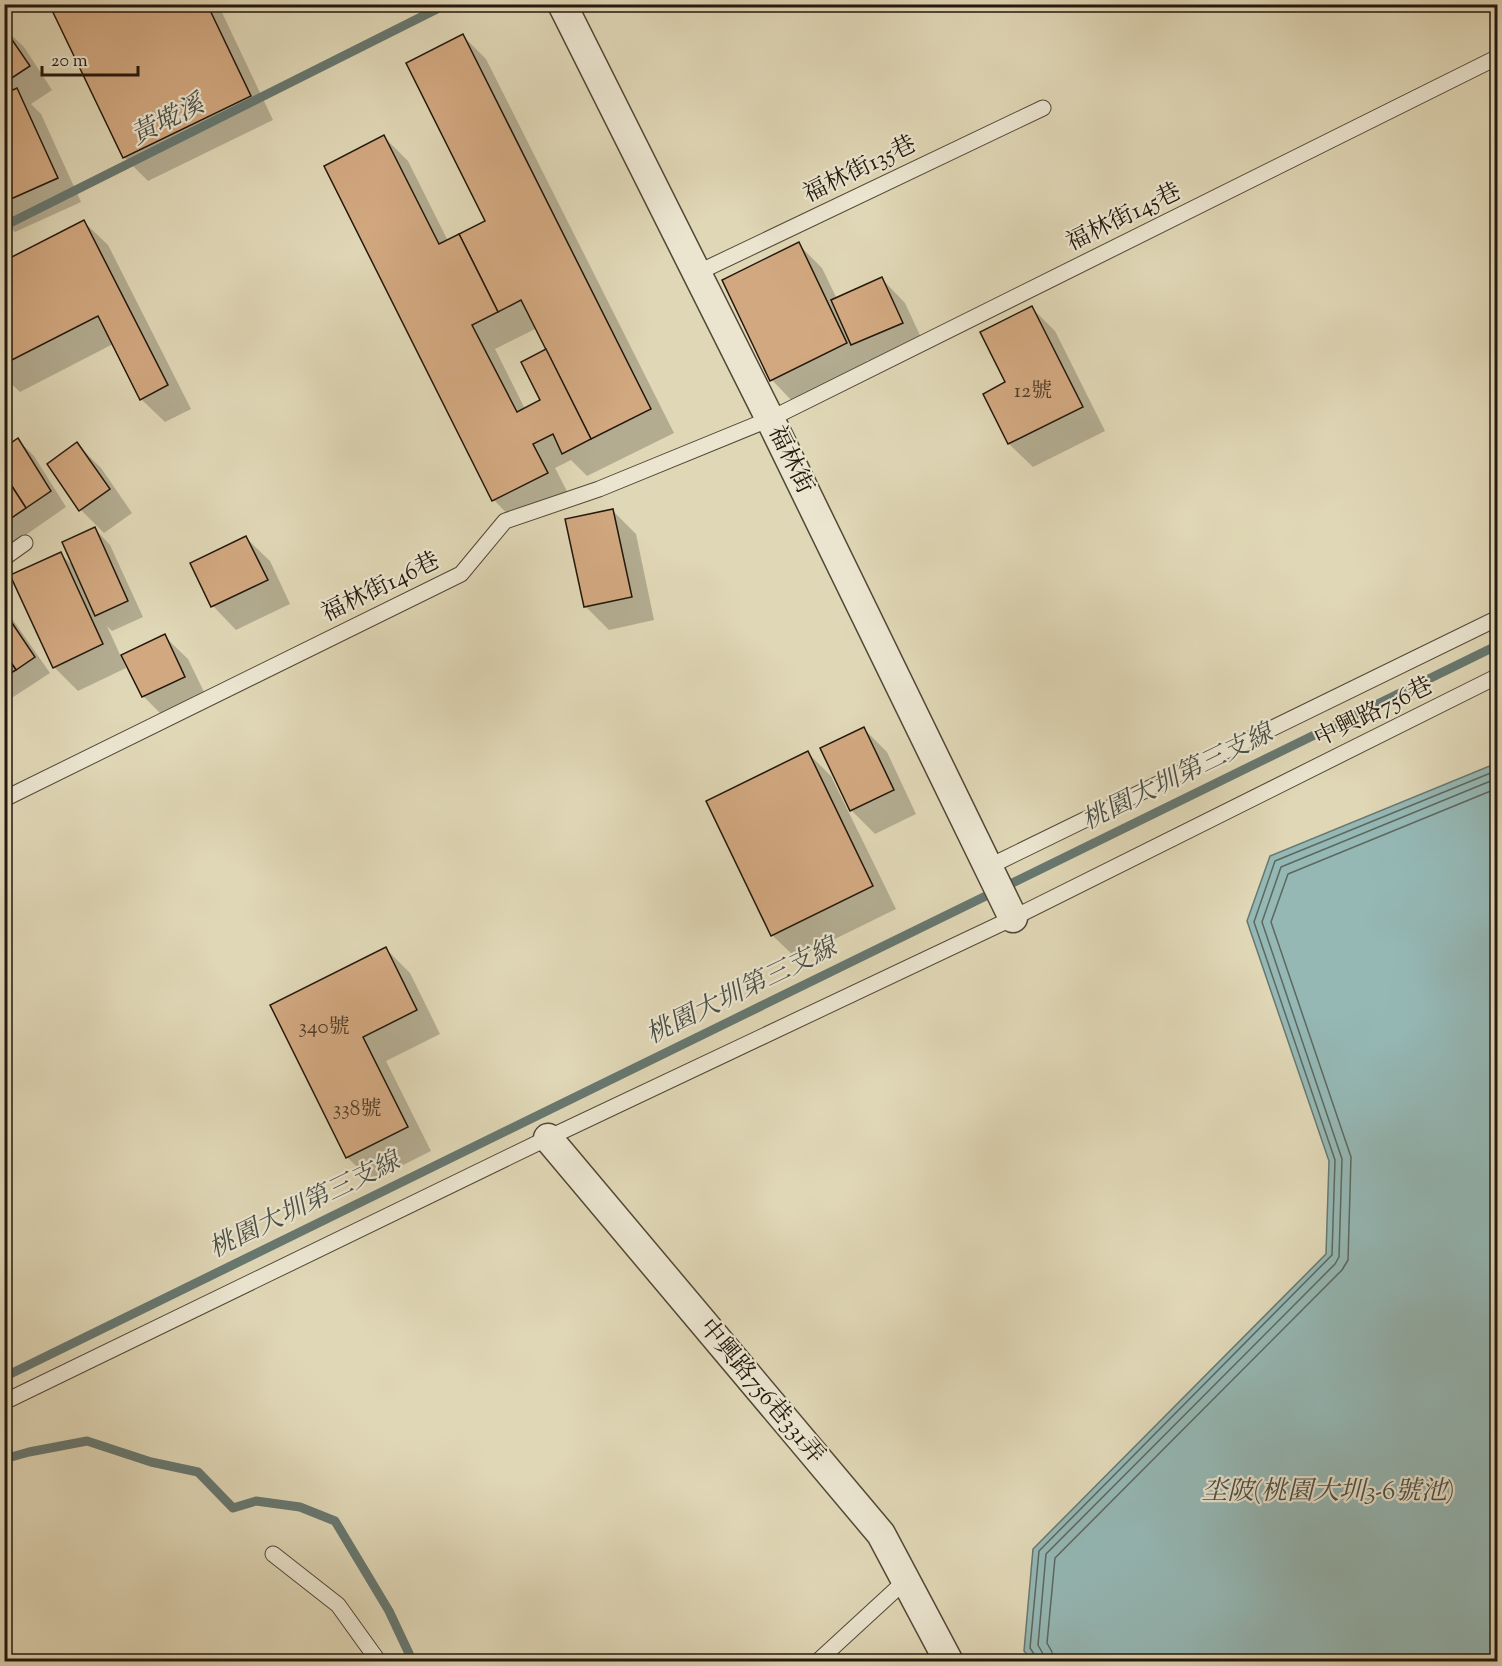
<svg xmlns="http://www.w3.org/2000/svg" width="1502" height="1666" font-family="'Sorts Mill Goudy','Noto Serif TC',serif">
  <rect width="100%" height="100%" fill="#e0d7b6"/>
  <filter id="stains"><feTurbulence type="fractalNoise" baseFrequency=".00333" numOctaves="4"/><feColorMatrix values="0 0 0 0 .2 0 0 0 0 .09 0 0 0 0 .02 0 0 0 .5 -.17"/></filter>
  <radialGradient id="worn" r=".72"><stop offset=".6" stop-color="#630" stop-opacity="0"/><stop offset="1" stop-color="#630" stop-opacity=".3"/></radialGradient>
  <path fill="#95b8b5" stroke="#677871" stroke-width="1.5" d="M 1497,763 L 1497,1661 L 1033,1661 L 1024,1651 L 1033,1549 L 1326,1254 L 1329,1161 L 1247,921 L 1270,856 Z"/>
  <g fill="#0003" fill-rule="evenodd">
    <path d="M 51,4 L 218,4 L 273,120 L 148,181 L 124,157 Z"/>
    <path d="M 4,28 L 24,47 L 52,90 L 31,104 L 41,114 L 81,202 L 15,232 L 4,222 Z"/>
    <path d="M 463,36 L 486,59 L 674,433 L 587,476 L 571,460 L 555,468 L 570,497 L 517,524 L 494,500 L 326,167 L 384,137 L 408,161 L 448,241 L 487,222 ZM 537,328 L 548,349 L 542,401 L 525,409 L 495,349 Z"/>
    <path d="M 84,222 L 108,245 L 191,409 L 165,422 L 141,399 L 113,344 L 20,392 L 4,377 L 4,263 Z"/>
    <path d="M 798,244 L 822,268 L 837,299 L 882,279 L 905,303 L 925,346 L 876,368 L 866,359 L 870,367 L 795,404 L 772,380 Z"/>
    <path d="M 1031,307 L 1055,331 L 1105,431 L 1033,467 L 1009,444 L 985,394 L 1007,383 Z"/>
    <path d="M 18,440 L 34,456 L 66,507 L 4,550 L 4,450 Z"/>
    <path d="M 77,444 L 101,468 L 132,513 L 104,533 L 81,510 Z"/>
    <path d="M 613,511 L 636,534 L 654,620 L 609,630 L 585,606 Z"/>
    <path d="M 95,529 L 110,545 L 143,617 L 112,631 L 107,626 L 126,668 L 78,691 L 54,667 L 61,554 L 74,567 Z"/>
    <path d="M 246,538 L 270,561 L 290,604 L 236,630 L 213,606 L 192,564 Z"/>
    <path d="M 4,607 L 50,673 L 4,703 Z"/>
    <path d="M 164,636 L 188,659 L 208,700 L 167,720 L 143,696 Z"/>
    <path d="M 864,729 L 887,752 L 916,814 L 875,834 L 851,810 Z"/>
    <path d="M 808,753 L 831,776 L 896,909 L 796,958 L 772,935 Z"/>
    <path d="M 386,949 L 410,973 L 440,1034 L 386,1061 L 431,1151 L 371,1181 L 347,1157 L 272,1006 Z"/>
  </g>
  <g fill="none" stroke-linecap="round" stroke-linejoin="round">
    <g stroke="#5c6860" stroke-width="1.5">
      <path d="M 1037,1662 L 1036,1657 L 1030,1648 L 1039,1551 L 1332,1255 L 1335,1160 L 1254,922 L 1275,861 L 1498,770"/>
      <path d="M 1044,1662 L 1043,1654 L 1038,1645 L 1046,1554 L 1335,1264 L 1339,1257 L 1342,1159 L 1262,922 L 1281,867 L 1498,778"/>
      <path d="M 1053,1662 L 1052,1652 L 1047,1643 L 1055,1558 L 1342,1270 L 1348,1260 L 1351,1157 L 1271,922 L 1288,874 L 1498,788"/>
    </g>
    <g stroke="#677871" stroke-width="9">
      <path d="M 4,226 L 447,4"/>
      <path d="M 4,1377 L 1498,645"/>
      <path d="M 4,1459 L 29,1452 L 87,1441 L 151,1462 L 198,1472 L 233,1508 L 256,1501 L 300,1507 L 335,1521 L 389,1611 L 413,1662"/>
    </g>
  </g>
  <g fill="#d2a880" stroke="#23180c" stroke-width="1.5">
    <path d="M 49,4 L 207,4 L 251,96 L 123,158 Z"/>
    <path d="M 4,28 L 30,66 L 4,83 Z"/>
    <path d="M 463,34 L 651,409 L 591,439 L 521,300 L 498,312 L 459,234 L 485,221 L 406,63 Z"/>
    <path d="M 17,88 L 58,178 L 4,202 L 4,94 Z"/>
    <path d="M 384,135 L 439,244 L 459,234 L 498,312 L 472,325 L 517,412 L 540,400 L 521,362 L 546,349 L 591,439 L 562,454 L 553,434 L 533,444 L 548,473 L 492,501 L 324,166 Z"/>
    <path d="M 84,220 L 168,385 L 140,400 L 98,316 L 4,364 L 4,261 Z"/>
    <path d="M 799,242 L 847,343 L 770,381 L 722,280 Z"/>
    <path d="M 882,277 L 903,323 L 851,345 L 831,300 Z"/>
    <path d="M 1032,306 L 1083,407 L 1008,444 L 983,394 L 1005,382 L 980,332 Z"/>
    <path d="M 18,438 L 51,491 L 26,508 L 4,474 L 4,448 Z"/>
    <path d="M 77,442 L 110,489 L 79,511 L 47,464 Z"/>
    <path d="M 4,474 L 26,508 L 4,523 Z"/>
    <path d="M 613,509 L 632,597 L 584,607 L 565,519 Z"/>
    <path d="M 95,527 L 128,601 L 95,616 L 62,542 Z"/>
    <path d="M 246,536 L 268,580 L 211,607 L 190,563 Z"/>
    <path d="M 61,552 L 103,644 L 53,668 L 10,575 Z"/>
    <path d="M 4,611 L 35,657 L 16,670 L 4,652 Z"/>
    <path d="M 165,634 L 185,677 L 142,697 L 121,655 Z"/>
    <path d="M 4,652 L 16,670 L 4,677 Z"/>
    <path d="M 864,727 L 894,790 L 850,811 L 820,748 Z"/>
    <path d="M 808,751 L 873,886 L 771,936 L 706,801 Z"/>
    <path d="M 386,947 L 417,1010 L 363,1037 L 408,1127 L 346,1158 L 270,1005 Z"/>
  </g>
  <g fill="none" stroke-linecap="round" stroke-linejoin="round">
    <g stroke="#524836" stroke-width="17">
      <g id="service">
        <path d="M 697,273 L 1043,108"/>
        <path d="M 4,558 L 25,543"/>
        <path d="M 4,799 L 461,574 L 505,521 L 599,489 L 770,419 L 1498,57"/>
        <path d="M 988,867 L 1498,618"/>
        <path d="M 4,1402 L 548,1138 L 1013,918 L 1498,676"/>
        <path d="M 273,1554 L 338,1605 L 379,1662"/>
        <path d="M 817,1662 L 905,1581"/>
      </g>
    </g>
    <g stroke="#524836" stroke-width="31">
      <g id="minor">
        <path d="M 562,4 L 770,419 L 1013,918"/>
        <path d="M 548,1138 L 881,1534 L 949,1662"/>
      </g>
    </g>
    <use href="#service" stroke="#ebe5d0" stroke-width="15"/>
    <use href="#minor" stroke="#ebe5d0" stroke-width="28"/>
  </g>
  <g text-anchor="middle" dominant-baseline="central" stroke-width="4.5" stroke-linejoin="round" paint-order="stroke">
    <g font-size="21" fill="#4f3c29">
      <text x="1033" y="392">12號</text>
      <text x="324" y="1028">340號</text>
      <text x="357" y="1110">338號</text>
    </g>
    <g font-size="24" fill="#23180c" stroke="#ebe5d0">
      <text transform="translate(860 170) rotate(-26)">福林街135巷</text>
      <text transform="translate(1124 218) rotate(-26)">福林街145巷</text>
      <text transform="translate(790 460) rotate(64)">福林街</text>
      <text transform="translate(381 588) rotate(-26)">福林街146巷</text>
      <text transform="translate(1374 713) rotate(-26)">中興路756巷</text>
      <text transform="translate(761 1392) rotate(50)">中興路756巷331弄</text>
    </g>
    <g font-size="26" font-style="italic" fill="#4b5047" stroke="#ebe5d0">
      <text transform="translate(168 121) rotate(-27)">黃墘溪</text>
      <text transform="translate(1178 778) rotate(-26)">桃園大圳第三支線</text>
      <text transform="translate(742 992) rotate(-26)">桃園大圳第三支線</text>
      <text transform="translate(305 1206) rotate(-26)">桃園大圳第三支線</text>
      <text x="1328" y="1492">坔陂(桃園大圳3-6號池)</text>
    </g>
  </g>
  <rect width="1502" height="1666" fill="none" stroke="#e0d7b6" stroke-width="24"/>
  <rect x="6" y="6" width="1490" height="1654" fill="none" stroke="#23180c" stroke-width="3"/>
  <rect x="12" y="12" width="1478" height="1642" fill="none" stroke="#23180c" stroke-width="1.5"/>
  <path d="M42 66v9h96v-9" fill="none" stroke="#23180c" stroke-width="3"/>
  <text x="51" y="66" font-size="18" fill="#23180c" stroke="#ebe5d0" stroke-width="4.5" paint-order="stroke">20 m</text>
  <rect width="100%" height="100%" filter="url(#stains)"/>
  <rect width="100%" height="100%" fill="url(#worn)"/>
</svg>
